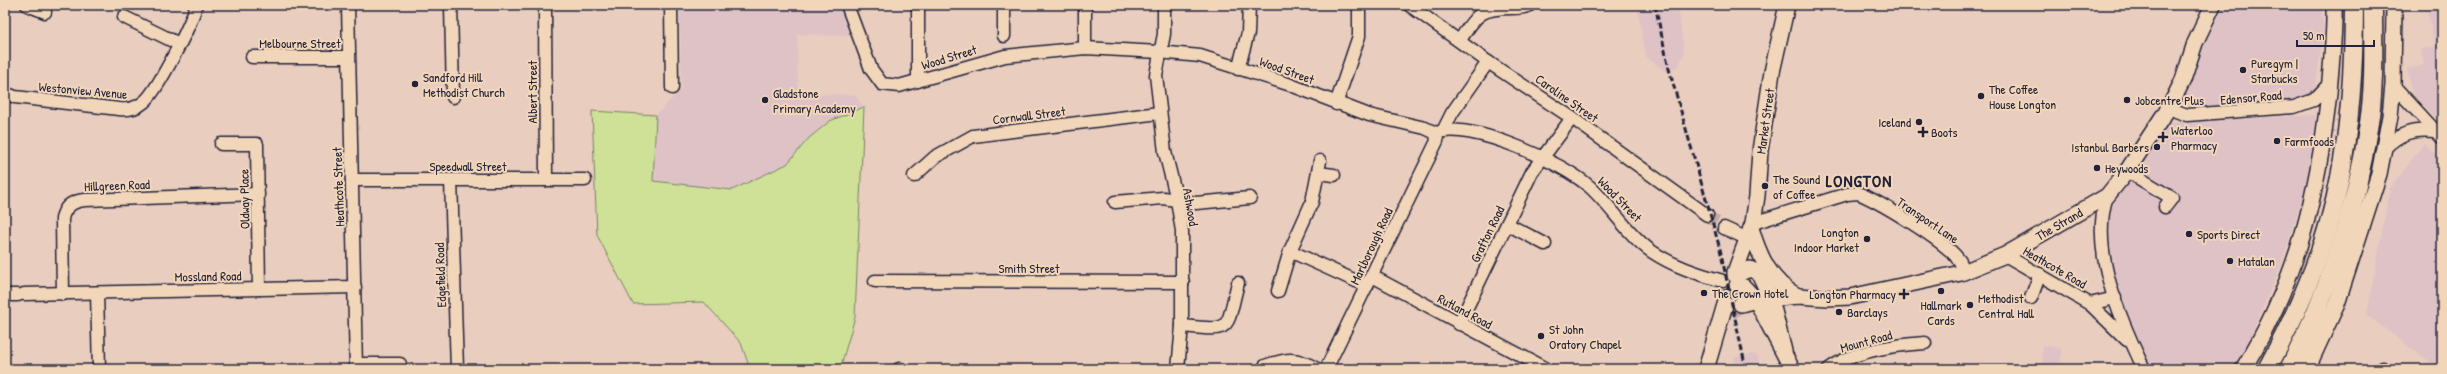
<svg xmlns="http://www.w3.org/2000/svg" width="2447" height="374" font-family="'Patrick Hand',sans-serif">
  <rect width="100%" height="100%" fill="#e9cdbf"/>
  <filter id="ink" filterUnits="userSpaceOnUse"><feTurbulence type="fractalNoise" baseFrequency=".025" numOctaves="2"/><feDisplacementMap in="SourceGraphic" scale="8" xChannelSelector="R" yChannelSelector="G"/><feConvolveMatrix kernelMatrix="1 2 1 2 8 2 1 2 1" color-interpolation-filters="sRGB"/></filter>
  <g filter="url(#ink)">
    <g fill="#dec2c6">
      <path d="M 679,5 L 839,5 L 850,36 L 797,34 L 798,94 L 855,95 L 864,107 L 830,121 L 809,138 L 787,164 L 732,190 L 653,181 L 656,115 L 682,89 Z"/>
      <path d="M 1637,5 L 1678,5 L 1684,54 L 1678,67 L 1665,71 L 1646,57 Z"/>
      <path d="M 2222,5 L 2321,5 L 2324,27 L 2315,89 L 2304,99 L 2286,104 L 2217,106 L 2190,105 L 2187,103 L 2181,93 Z"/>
      <path d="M 2426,5 L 2442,5 L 2442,124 L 2414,96 L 2407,69 L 2424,65 L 2421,49 L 2435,46 Z"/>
      <path d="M 2314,115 L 2316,119 L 2305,189 L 2281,265 L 2240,361 L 2233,369 L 2151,369 L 2128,320 L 2115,277 L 2108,233 L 2109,209 L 2164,123 Z"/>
      <path d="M 2424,143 L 2431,151 L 2442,156 L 2442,366 L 2429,362 L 2367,315 L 2390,189 Z"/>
      <path d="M 2042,345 L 2061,348 L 2061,369 L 2043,369 Z"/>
      <path d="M 1754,354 L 1758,357 L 1760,369 L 1736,369 L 1734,357 Z"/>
    </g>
    <path fill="#cee196" stroke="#788268" d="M 864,107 L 855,317 L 840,369 L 750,369 L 741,343 L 704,302 L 633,304 L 597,235 L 592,111 L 656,115 L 653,181 L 732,190 L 787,164 L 809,138 L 830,121 Z"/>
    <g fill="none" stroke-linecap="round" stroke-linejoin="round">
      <path stroke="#c1aba5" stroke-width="12" stroke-dasharray="12 6" stroke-linecap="butt" d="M 1707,215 L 1724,228"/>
      <path stroke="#c1aba5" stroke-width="15" stroke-dasharray="15 8" stroke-linecap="butt" d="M 1730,313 L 1741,304"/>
      <g stroke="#22223b" stroke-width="15">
        <g id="minor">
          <path d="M 27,5 L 45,12"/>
          <path d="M 348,5 L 356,369"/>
          <path d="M 451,5 L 453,97"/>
          <path d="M 545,5 L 546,180"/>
          <path d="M 671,5 L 672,88"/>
          <path d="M 847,5 L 871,69 L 882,84 L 899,86 L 1005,56 L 1085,48 L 1159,52 L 1200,56 L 1288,84 L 1369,115 L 1425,128 L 1436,133 C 1471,120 1563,163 1590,187 C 1610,205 1629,236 1651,251 C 1673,266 1698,274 1723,281"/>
          <path d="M 918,5 L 918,81"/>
          <path d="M 1164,5 L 1164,34 L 1156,75 L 1165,152 L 1177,200 L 1182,231 L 1182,326 L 1178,369"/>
          <path d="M 1409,5 L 1488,62 L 1572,118 L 1707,215"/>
          <path d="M 124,17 L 179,44"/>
          <path d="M 1004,36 L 1004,5"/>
          <path d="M 1460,40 C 1477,14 1480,8 1512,8 C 1518,8 1524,8 1530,5"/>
          <path d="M 1085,48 L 1085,5"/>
          <path d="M 252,57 L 348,57"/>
          <path d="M 1238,69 L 1248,33 L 1249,5"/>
          <path d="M 2393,85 L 2442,138"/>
          <path d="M 5,93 L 15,97 L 119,109 C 128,110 137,108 144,102 C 157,92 193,21 196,5"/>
          <path d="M 1336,104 L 1359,36 L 1359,5"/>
          <path d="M 2171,104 L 2176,111 L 2187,115 L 2294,107 L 2314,100 L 2329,84"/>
          <path d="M 1443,131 L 1452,113 L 1488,62"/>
          <path d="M 221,144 L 257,144 L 259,289"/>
          <path d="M 2384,149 C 2399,133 2413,129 2434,131"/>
          <path d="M 2127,171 L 2172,198 L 2165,207"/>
          <path d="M 1318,173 L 1334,175"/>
          <path d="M 914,176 L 935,157 L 973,136 L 1159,113"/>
          <path d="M 352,180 L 585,180"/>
          <path d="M 451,180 L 457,369"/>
          <path d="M 2107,196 C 2089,250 2121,321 2144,369"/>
          <path d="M 1115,202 L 1163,198 L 1196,203 L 1250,198"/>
          <path d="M 1753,223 L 1847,194 L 1858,193 C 1880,202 1945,241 1958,259 C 1962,263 1962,267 1961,273"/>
          <path d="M 1507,224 L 1545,244"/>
          <path d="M 1724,228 L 1748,239"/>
          <path d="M 1290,251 L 1367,286"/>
          <path d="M 2005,255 L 2090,304 L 2127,340"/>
          <path d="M 1372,276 L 1546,369"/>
          <path d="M 875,281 L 1183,282"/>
          <path d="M 1278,291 L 1290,251 L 1312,202 L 1320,161"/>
          <path d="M 97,293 L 99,369"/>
          <path d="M 24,294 L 355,287"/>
          <path d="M 63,294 L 62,219 C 64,207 72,201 85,200 L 258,194"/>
          <path d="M 5,295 L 18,295"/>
          <path d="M 2031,298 L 2040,274"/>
          <path d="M 2090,304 L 2115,298"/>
          <path d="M 1459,324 L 1532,172 L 1572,118"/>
          <path d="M 1182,326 C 1234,331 1225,332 1238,283"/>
          <path d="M 356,364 L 400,364"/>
          <path d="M 1265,366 C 1288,358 1296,357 1317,369"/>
          <path d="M 899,369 L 901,369"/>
          <path d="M 1326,369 L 1437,141 L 1436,133"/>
          <path d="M 1829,369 C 1854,350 1895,345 1925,343"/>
          <path d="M 2382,369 L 2383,368"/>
        </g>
      </g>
      <g stroke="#22223b" stroke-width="18">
        <g id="major">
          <path d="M 1751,228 C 1759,256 1771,283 1798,296"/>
          <path d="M 1735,272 L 1753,223 L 1757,196 L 1760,151 L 1772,72 L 1787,5"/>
          <path d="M 1735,275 L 1750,269 L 1759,273 L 1771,299 L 1784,351"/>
          <path d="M 1737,285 L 1744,287 L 1756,300 L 1792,369"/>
          <path d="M 1741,304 L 1756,300 L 1798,296 L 1828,298 L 1850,297 L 1961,273 L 2005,255 L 2107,196 L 2127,171 L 2171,104 L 2183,80 L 2195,43 L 2213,5"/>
          <path d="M 1706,369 L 1727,298"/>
          <path d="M 2243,369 C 2297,282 2318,194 2329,93 C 2331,64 2335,34 2334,5"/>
          <path d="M 2307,369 L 2337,304 L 2379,174 L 2390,116 L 2393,85 L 2394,5"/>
        </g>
      </g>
      <g stroke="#22223b" stroke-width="21">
        <g id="highway">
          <path d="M 2267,369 C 2299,310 2328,243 2340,177 C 2351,120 2354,63 2354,5"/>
          <path d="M 2289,369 C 2330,290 2356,211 2369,123 C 2375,84 2373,44 2373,5"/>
        </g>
      </g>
      <use href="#minor" stroke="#f2d6b9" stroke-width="12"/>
      <use href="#major" stroke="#f2d6b9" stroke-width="15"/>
      <use href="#highway" stroke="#f2d6b9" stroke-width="18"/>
      <path stroke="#22223b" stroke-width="3" stroke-dasharray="6 3" stroke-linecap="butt" d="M 1655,5 L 1669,69 L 1720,249 L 1746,369"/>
    </g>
  </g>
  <g fill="#22223b" stroke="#f2d6b9" stroke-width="1.5">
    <circle cx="2243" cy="70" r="4"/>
    <circle cx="415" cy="84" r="4"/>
    <circle cx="1981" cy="96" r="4"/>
    <circle cx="765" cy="100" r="4"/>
    <circle cx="2127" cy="100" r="4"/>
    <circle cx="1919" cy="122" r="4"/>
    <path d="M1921 126h4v4h4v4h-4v4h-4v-4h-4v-4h4z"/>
    <path d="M2161 131h4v4h4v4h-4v4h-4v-4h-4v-4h4z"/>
    <circle cx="2277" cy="141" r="4"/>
    <circle cx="2157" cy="147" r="4"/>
    <circle cx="2097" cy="168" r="4"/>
    <circle cx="1765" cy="186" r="4"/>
    <circle cx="2189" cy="234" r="4"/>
    <circle cx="1867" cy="239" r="4"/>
    <circle cx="2230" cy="261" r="4"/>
    <circle cx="1941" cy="291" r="4"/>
    <circle cx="1704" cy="293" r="4"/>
    <path d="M1902 288h4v4h4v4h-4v4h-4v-4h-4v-4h4z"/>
    <circle cx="1970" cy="305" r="4"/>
    <circle cx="1839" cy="312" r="4"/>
    <circle cx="1541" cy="336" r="4"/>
  </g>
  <g text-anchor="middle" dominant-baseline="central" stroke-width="4" stroke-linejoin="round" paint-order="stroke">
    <g font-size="13" fill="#22223b" stroke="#f2d6b9">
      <text x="300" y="43">Melbourne Street</text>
      <text transform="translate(949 57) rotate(-17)">Wood Street</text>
      <text transform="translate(1287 70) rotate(20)">Wood Street</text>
      <text transform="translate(83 90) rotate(5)">Westonview Avenue</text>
      <text transform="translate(532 92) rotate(-90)">Albert Street</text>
      <text transform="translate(2251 97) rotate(-5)">Edensor Road</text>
      <text transform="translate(1567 98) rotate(35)">Caroline Street</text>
      <text transform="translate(1029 115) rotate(-7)">Cornwall Street</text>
      <text transform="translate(1765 121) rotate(-82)">Market Street</text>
      <text x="468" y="166">Speedwall Street</text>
      <text transform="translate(117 185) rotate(-2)">Hillgreen Road</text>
      <text transform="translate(338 187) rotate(-92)">Heathcote Street</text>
      <text transform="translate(244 199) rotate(-91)">Oldway Place</text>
      <text transform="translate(1620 199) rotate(46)">Wood Street</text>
      <text transform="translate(1191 207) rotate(80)">Ashwood</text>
      <text transform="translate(1928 220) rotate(34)">Transport Lane</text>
      <text transform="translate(2059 224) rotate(-30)">The Strand</text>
      <text transform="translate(1487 234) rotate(-64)">Grafton Road</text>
      <text transform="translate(1371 246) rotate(-65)">Marlborough Road</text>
      <text transform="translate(2055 267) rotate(30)">Heathcote Road</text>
      <text x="1029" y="268">Smith Street</text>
      <text transform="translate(440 275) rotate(-92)">Edgefield Road</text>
      <text transform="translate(208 276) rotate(-1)">Mossland Road</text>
      <text transform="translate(1465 311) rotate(28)">Rutland Road</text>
      <text transform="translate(1866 341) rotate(-15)">Mount Road</text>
    </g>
    <g font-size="13" fill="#22223b" stroke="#f2d6b9" text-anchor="start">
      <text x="2251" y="63">Puregym |<tspan x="2251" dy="15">Starbucks</tspan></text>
      <text x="423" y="77">Sandford Hill<tspan x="423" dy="15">Methodist Church</tspan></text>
      <text x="1989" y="89">The Coffee<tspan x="1989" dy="15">House Longton</tspan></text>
      <text x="773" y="93">Gladstone<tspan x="773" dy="15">Primary Academy</tspan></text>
      <text x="2135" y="100">Jobcentre Plus</text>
      <text x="1911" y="122" text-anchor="end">Iceland</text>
      <text x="2171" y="130">Waterloo<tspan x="2171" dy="15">Pharmacy</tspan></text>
      <text x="1931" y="132">Boots</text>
      <text x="2285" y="141">Farmfoods</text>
      <text x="2149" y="147" text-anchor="end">Istanbul Barbers</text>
      <text x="2105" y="168">Heywoods</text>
      <text x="1773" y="179">The Sound<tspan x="1773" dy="15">of Coffee</tspan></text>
      <text x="1859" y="232" text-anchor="end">Longton<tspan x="1859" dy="15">Indoor Market</tspan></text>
      <text x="2197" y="234">Sports Direct</text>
      <text x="2238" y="261">Matalan</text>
      <text x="1712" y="293">The Crown Hotel</text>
      <text x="1896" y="294" text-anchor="end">Longton Pharmacy</text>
      <text x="1978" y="298">Methodist<tspan x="1978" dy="15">Central Hall</tspan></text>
      <text x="1941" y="305" text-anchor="middle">Hallmark<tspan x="1941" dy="15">Cards</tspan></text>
      <text x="1847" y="312">Barclays</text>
      <text x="1549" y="329">St John<tspan x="1549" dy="15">Oratory Chapel</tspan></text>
    </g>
    <g font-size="17" font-weight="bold" letter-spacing="1" fill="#22223b" stroke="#f2d6b9">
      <text x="1859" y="180">LONGTON</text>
    </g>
  </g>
  <rect width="2447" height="374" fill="none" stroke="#f2d6b9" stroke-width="20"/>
  <rect x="10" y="10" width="2427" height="354" fill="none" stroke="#22223b" stroke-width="1.5" filter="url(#ink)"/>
  <path d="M2297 40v6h77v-6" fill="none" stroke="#22223b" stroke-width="2"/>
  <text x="2303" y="40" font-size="12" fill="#22223b" stroke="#f2d6b9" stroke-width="3" paint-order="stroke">50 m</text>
</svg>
